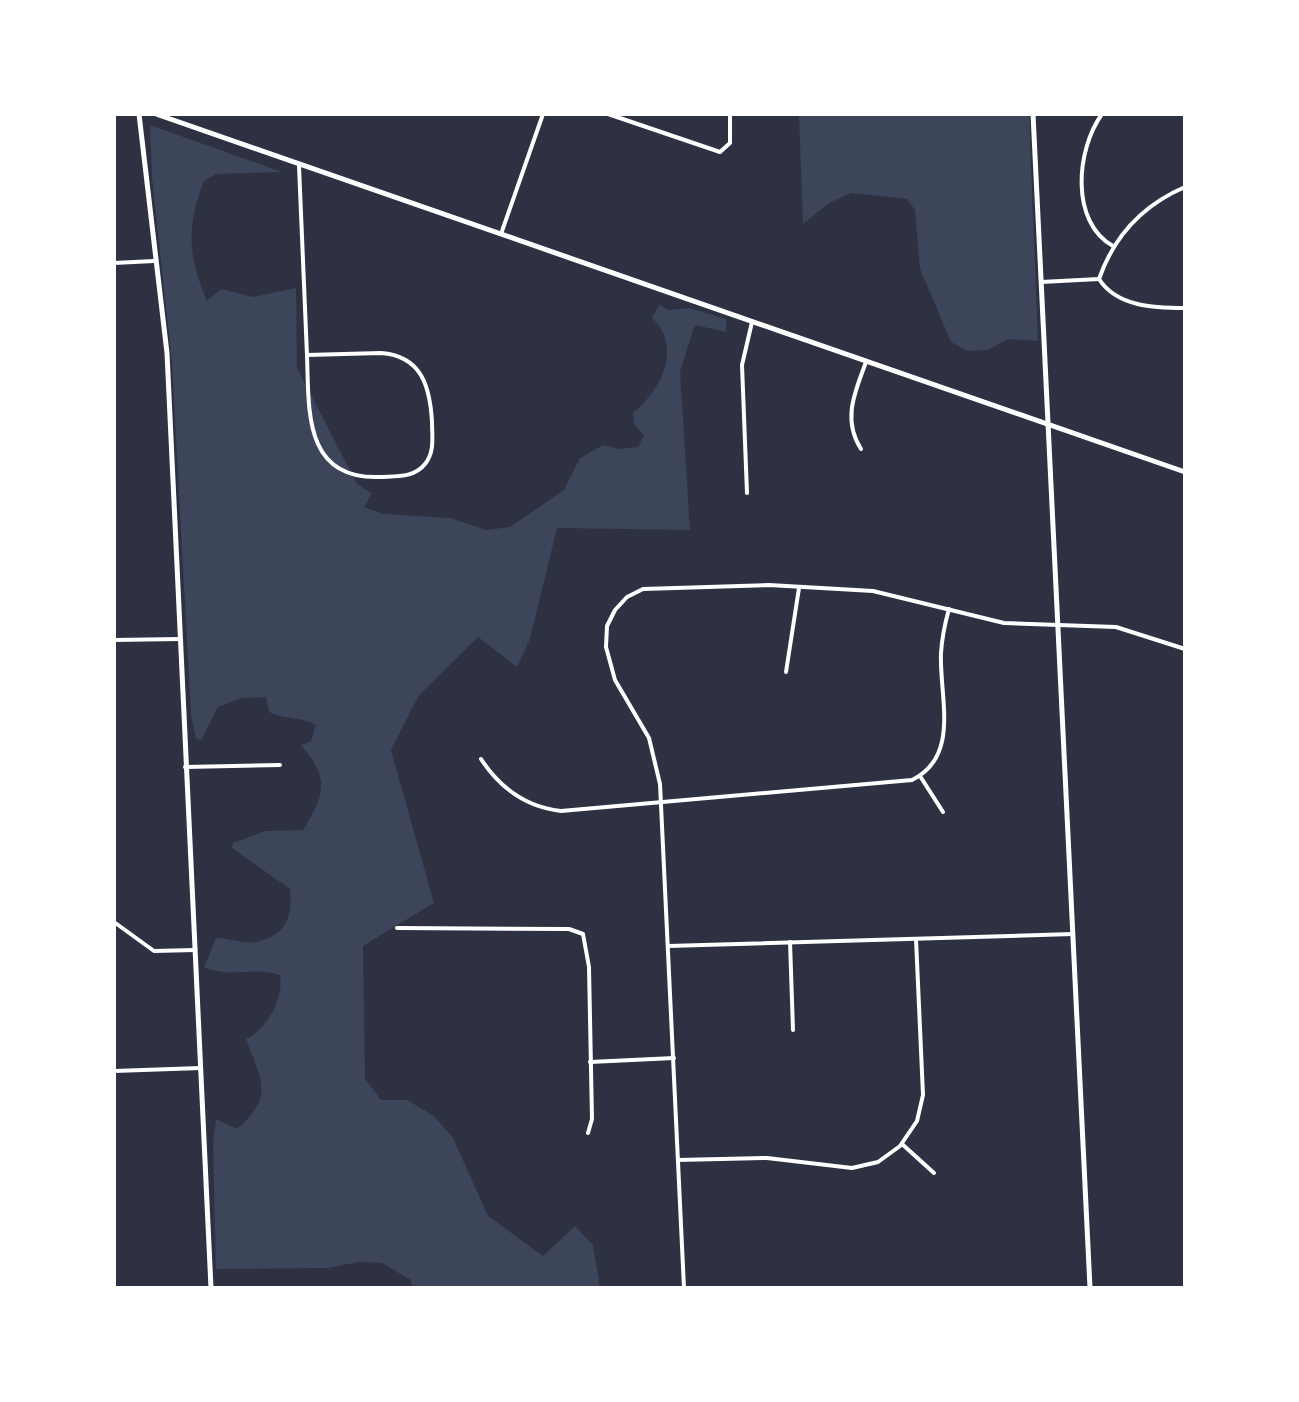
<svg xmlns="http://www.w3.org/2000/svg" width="1299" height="1402" font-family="'Open Sans',sans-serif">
  <rect width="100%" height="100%" fill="#2d3142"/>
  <g fill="#3c4559">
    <path d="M 799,114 L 1029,114 L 1038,341 L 1008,339 L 988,350 L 968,351 L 951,342 L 920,269 L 915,210 L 907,199 L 851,193 L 829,203 L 803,224 Z"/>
    <path d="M 150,125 L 282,172 L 216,174 L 204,181 C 186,226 188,256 207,301 L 221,289 L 253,297 L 296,288 L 297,368 L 357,484 L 372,493 L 364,507 L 383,514 L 450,518 L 486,530 L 510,527 L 564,490 L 580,458 L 603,445 L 619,449 L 638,447 L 644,435 L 634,424 L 633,413 C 661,390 683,347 652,318 L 659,305 L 669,310 L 689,308 L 726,319 L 726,332 L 695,325 L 680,371 L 690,530 L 557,528 L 530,639 L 517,667 L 478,637 L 419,695 L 391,750 L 434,903 L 363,946 L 365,1079 L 381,1100 L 407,1100 L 434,1116 L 453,1138 L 488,1216 L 543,1256 L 575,1226 L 593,1245 L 600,1288 L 412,1288 L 411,1280 L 382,1263 L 359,1262 L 327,1268 L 216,1269 L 213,1143 L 216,1119 L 237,1129 C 275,1096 261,1080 246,1039 C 267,1029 284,998 280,975 C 252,966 230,979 204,967 L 216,938 C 228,938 244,944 256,942 C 286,936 293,916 290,889 L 232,848 L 233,843 L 265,831 L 303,830 C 325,794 330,779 301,745 L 311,741 L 316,725 C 300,716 285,720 269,712 L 266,697 L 242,698 L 218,707 L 201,740 L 196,739 L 191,715 L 172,363 L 152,178 Z"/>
  </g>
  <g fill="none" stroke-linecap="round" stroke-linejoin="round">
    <g stroke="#fff" stroke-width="4">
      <path d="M 608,114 L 720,152 L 730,143 L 730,114"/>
      <path d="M 1102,114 C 1076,150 1070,222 1113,246"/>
      <path d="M 299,166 L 307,355"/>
      <path d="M 501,234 L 543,114"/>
      <path d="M 114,263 L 154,261"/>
      <path d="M 1099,279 C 1114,236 1143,205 1185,187"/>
      <path d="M 1099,279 C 1117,307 1155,308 1185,308"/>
      <path d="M 1041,282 L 1099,279"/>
      <path d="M 381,353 C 422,356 430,387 432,422 C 432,436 435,452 425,464 C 414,478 396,476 380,477 C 303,480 309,409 307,355 Z"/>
      <path d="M 861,449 C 842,419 855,392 866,362"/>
      <path d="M 747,493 L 742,365 L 752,322"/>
      <path d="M 114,640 L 180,639"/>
      <path d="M 786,672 L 799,588"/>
      <path d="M 481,759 C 500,788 525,807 561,811 L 912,780 C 961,756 939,696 941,653 C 942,638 945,623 949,609"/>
      <path d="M 185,767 L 280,765"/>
      <path d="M 920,776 L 943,812"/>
      <path d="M 114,922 L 154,951 L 195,950"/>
      <path d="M 397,928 L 569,929 L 583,934 L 589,967 L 592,1119 L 588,1133"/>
      <path d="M 790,942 L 793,1030"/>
      <path d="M 668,946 L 1073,934"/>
      <path d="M 590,1062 L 674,1058"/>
      <path d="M 114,1071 L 201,1068"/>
      <path d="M 902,1144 L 934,1173"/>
      <path d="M 678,1160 L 767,1158 L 852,1168 L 878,1162 L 900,1146 L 917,1121 L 923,1095 L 916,939"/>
      <path d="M 684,1288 L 660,784 L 649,738 L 615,680 L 606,647 L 607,626 L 615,610 L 627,597 L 643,589 L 769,585 L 873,591 L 1004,623 L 1116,627 L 1185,649"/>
    </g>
    <g stroke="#fff" stroke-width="5">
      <path d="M 139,114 L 167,353 L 211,1288"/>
      <path d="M 1033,114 L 1090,1288"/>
    </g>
    <path stroke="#fff" stroke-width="5" d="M 156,114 L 1185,472"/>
  </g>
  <rect width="1299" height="1402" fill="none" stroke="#ffffff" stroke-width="232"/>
</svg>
